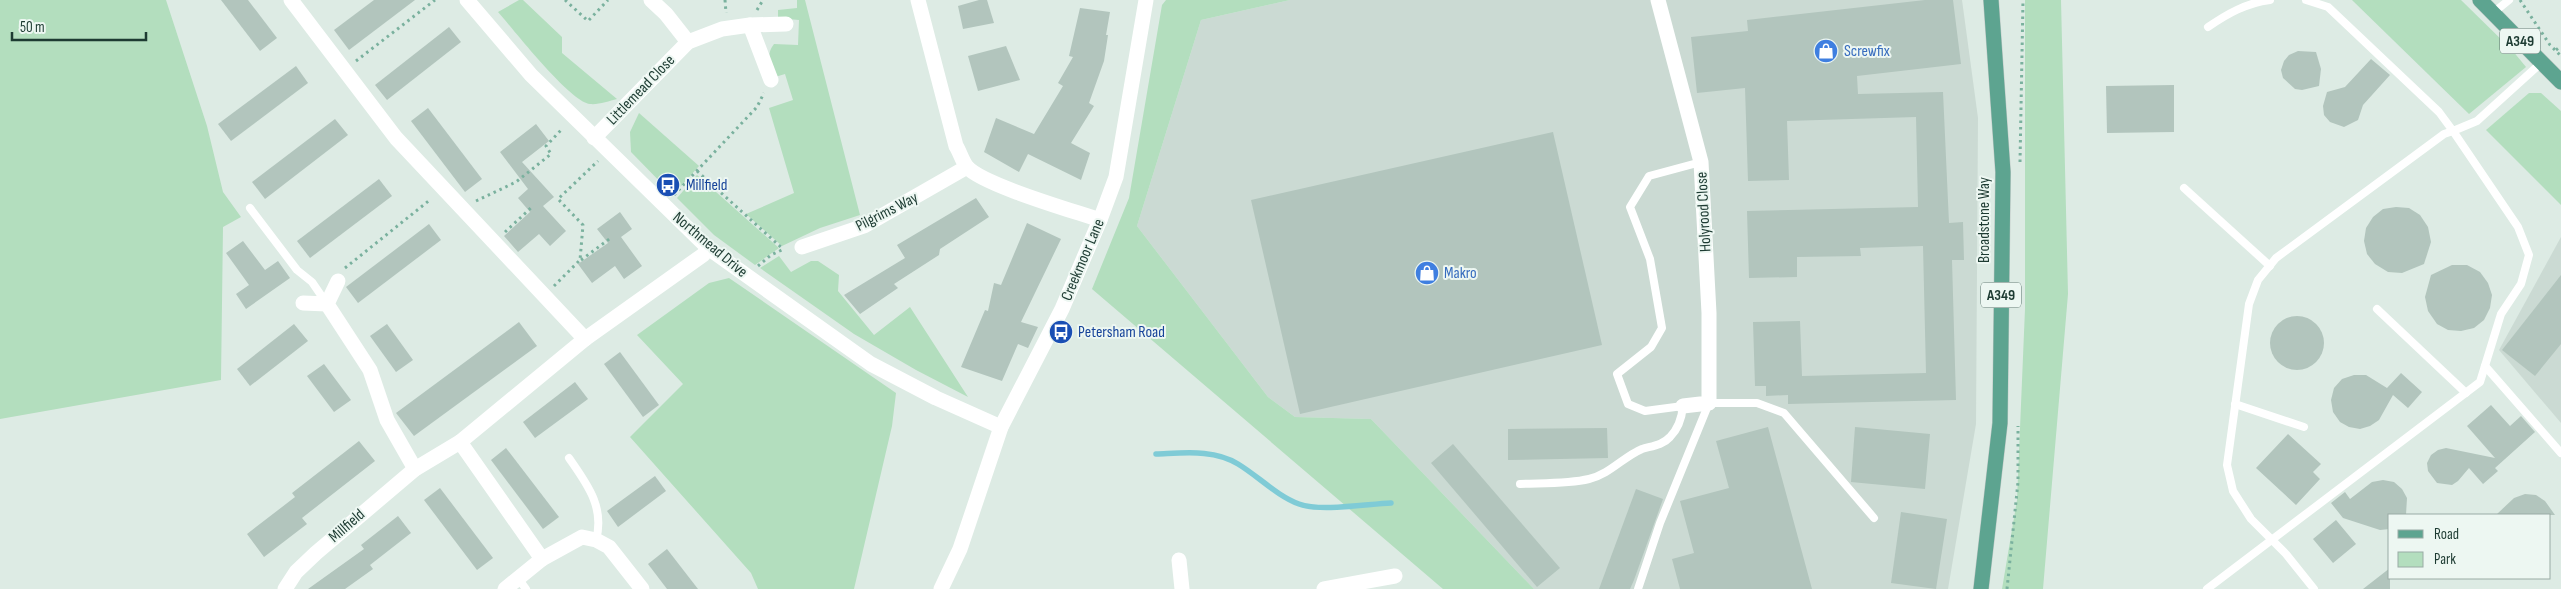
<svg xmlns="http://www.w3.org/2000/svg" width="2561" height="589" font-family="'Sofia Sans Condensed',sans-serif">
  <rect width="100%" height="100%" fill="#ddebe4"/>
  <g fill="#cbdad3">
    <path d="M 1290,0 L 1962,0 L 1978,118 L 1976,424 L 1948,589 L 1534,589 L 1371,419 L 1295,417 L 1268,397 L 1137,226 L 1201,20 Z"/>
    <path d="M 2561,237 L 2561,423 L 2499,350 Z"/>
  </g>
  <g fill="#b3debe">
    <path d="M 0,0 L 166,0 L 207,126 L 223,192 L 241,217 L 223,227 L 221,380 L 0,419 Z"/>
    <path d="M 519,0 L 523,0 L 562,37 L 562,53 L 617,99 C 609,101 598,105 590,104 C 570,102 514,30 498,12 Z"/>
    <path d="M 797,0 L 805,0 L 860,215 L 820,228 L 782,246 L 746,214 L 794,193 L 769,108 L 793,100 L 785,74 L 775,77 C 771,65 765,55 774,44 L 798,45 L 799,20 L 778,18 L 778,10 L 797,8 Z"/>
    <path d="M 1166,0 L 1290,0 L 1201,20 L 1137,226 L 1268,397 L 1295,417 L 1371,419 L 1534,589 L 1443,589 L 1092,289 L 1129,198 L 1162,5 Z"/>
    <path d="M 2025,0 L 2061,0 L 2068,294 L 2043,589 L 2002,589 L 2017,500 L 2025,309 Z"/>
    <path d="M 2352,0 L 2461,0 L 2512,50 L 2526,67 L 2469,114 Z"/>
    <path d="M 2529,93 L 2541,93 L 2561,111 L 2561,205 L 2486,130 Z"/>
    <path d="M 639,113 L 699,166 L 673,195 L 631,152 L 630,132 Z"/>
    <path d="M 697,175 L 779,248 L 755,265 L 714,235 L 677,198 Z"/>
    <path d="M 779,256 L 791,272 L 811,261 L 818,261 L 839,275 L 838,291 L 874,335 L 910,307 L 968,397 L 916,370 L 854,334 L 760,268 Z"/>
    <path d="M 729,278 L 896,393 L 892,426 L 854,589 L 758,589 L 751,573 L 630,437 L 683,384 L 637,335 L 709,283 Z"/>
  </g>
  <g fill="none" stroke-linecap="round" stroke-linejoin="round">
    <path stroke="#7fcbd6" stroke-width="5.5" d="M 1156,454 C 1184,453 1214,449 1238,464 C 1258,476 1277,496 1299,504 C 1321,512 1367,504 1391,503"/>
  </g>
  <g fill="#b2c5bd">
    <path d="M 221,0 L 248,0 L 277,38 L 260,51 Z"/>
    <path d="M 374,0 L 415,0 L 349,50 L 334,30 Z"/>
    <path d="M 979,0 L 987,0 L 994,23 L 963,29 L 958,6 Z"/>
    <path d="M 1925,0 L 1953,0 L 1961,64 L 1857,76 L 1858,94 L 1943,92 L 1949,223 L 1963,222 L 1964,260 L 1952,260 L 1956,400 L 1788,404 L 1788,395 L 1766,396 L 1766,386 L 1755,386 L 1753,322 L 1800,321 L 1802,376 L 1926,373 L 1923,246 L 1860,248 L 1861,256 L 1797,257 L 1797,277 L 1749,278 L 1747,211 L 1918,207 L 1916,117 L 1787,121 L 1789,180 L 1748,181 L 1745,88 L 1697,93 L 1691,37 L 1748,31 L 1747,20 Z"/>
    <path d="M 1080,8 L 1110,12 L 1106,35 L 1108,35 L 1104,61 L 1089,103 L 1094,106 L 1071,143 L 1090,153 L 1081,180 L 1028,154 L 1019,172 L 984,152 L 996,118 L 1034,134 L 1063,86 L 1058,83 L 1073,57 L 1069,56 Z"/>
    <path d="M 449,27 L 461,42 L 387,100 L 375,85 Z"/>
    <path d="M 1006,46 L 1020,80 L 978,91 L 968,56 Z"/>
    <path d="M 2298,51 L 2316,52 L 2321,69 L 2319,86 L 2302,90 L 2295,89 L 2283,78 L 2281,70 L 2284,61 L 2289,55 Z"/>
    <path d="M 2371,59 L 2390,75 L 2363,105 L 2358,120 L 2344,127 L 2330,122 L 2324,115 L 2323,106 L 2327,92 L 2345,87 Z"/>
    <path d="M 296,66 L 308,83 L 231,141 L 218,124 Z"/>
    <path d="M 2174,85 L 2174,132 L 2107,133 L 2106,86 Z"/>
    <path d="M 428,108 L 482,179 L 465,192 L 411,121 Z"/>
    <path d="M 335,119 L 348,135 L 265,199 L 252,182 Z"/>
    <path d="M 536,124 L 549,141 L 522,162 L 554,197 L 543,206 L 566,231 L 550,246 L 539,234 L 518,252 L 504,236 L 530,212 L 518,198 L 528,189 L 500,152 Z"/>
    <path d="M 1553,132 L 1602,345 L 1300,414 L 1251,200 Z"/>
    <path d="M 379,179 L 392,196 L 310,258 L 297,241 Z"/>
    <path d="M 976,198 L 989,217 L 940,249 L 939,255 L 894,284 L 898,288 L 860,314 L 844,295 L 905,258 L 897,245 Z"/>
    <path d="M 2396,207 L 2409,208 L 2420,215 L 2428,227 L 2431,242 L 2424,264 L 2402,273 L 2388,272 L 2375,264 L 2367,254 L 2364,241 L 2366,228 L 2373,217 L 2383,209 Z"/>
    <path d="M 620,212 L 632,229 L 621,237 L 642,266 L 624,279 L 615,266 L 592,283 L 578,264 L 608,243 L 597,229 Z"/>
    <path d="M 1027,223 L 1061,239 L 1021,322 L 1038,327 L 1028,348 L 1018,344 L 1002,381 L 961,367 L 985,310 L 988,311 L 994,283 L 1001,285 Z"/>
    <path d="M 429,224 L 441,240 L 358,303 L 346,287 Z"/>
    <path d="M 243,241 L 265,270 L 278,261 L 290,278 L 246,309 L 236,294 L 249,285 L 226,253 Z"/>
    <path d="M 2452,265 L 2467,265 L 2480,272 L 2488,283 L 2492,295 L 2490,308 L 2484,320 L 2474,328 L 2461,331 L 2448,330 L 2437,324 L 2428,311 L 2425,297 L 2431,275 Z"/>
    <path d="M 2561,275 L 2561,344 L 2535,376 L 2502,350 Z"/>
    <circle cx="2297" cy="343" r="27"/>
    <path d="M 519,322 L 537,346 L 414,436 L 396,413 Z"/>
    <path d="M 294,324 L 308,341 L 250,386 L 237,369 Z"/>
    <path d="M 387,324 L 413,360 L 396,372 L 370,336 Z"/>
    <path d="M 620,352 L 659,405 L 643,417 L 604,364 Z"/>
    <path d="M 324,364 L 351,400 L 334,412 L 307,376 Z"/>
    <path d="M 2401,373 L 2422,392 L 2408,408 L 2393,395 L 2379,420 L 2370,426 L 2360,429 L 2349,427 L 2340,422 L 2333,412 L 2331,400 L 2334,388 L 2342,379 L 2354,375 L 2366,375 L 2387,388 Z"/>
    <path d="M 575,382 L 588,399 L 535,438 L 523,422 Z"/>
    <path d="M 2491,405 L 2510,426 L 2521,416 L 2535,432 L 2495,468 L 2498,471 L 2483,484 L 2469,468 L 2458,481 L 2452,485 L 2437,483 L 2428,471 L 2427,463 L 2431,455 L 2438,450 L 2446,448 L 2495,458 L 2467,426 Z"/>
    <path d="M 1768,427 L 1812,589 L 1680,589 L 1672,559 L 1694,553 L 1680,501 L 1729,488 L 1716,441 Z"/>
    <path d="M 1855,427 L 1930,434 L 1925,489 L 1851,482 Z"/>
    <path d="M 1607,428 L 1608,458 L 1508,460 L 1508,429 Z"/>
    <path d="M 2288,434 L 2321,464 L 2313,472 L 2320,479 L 2296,505 L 2256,468 Z"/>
    <path d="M 359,441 L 375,461 L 302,518 L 307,524 L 264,557 L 247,534 L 295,497 L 292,493 Z"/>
    <path d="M 1453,444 L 1560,568 L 1537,587 L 1431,463 Z"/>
    <path d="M 506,448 L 559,517 L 543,529 L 491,460 Z"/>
    <path d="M 655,476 L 666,491 L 618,527 L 607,511 Z"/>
    <path d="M 2383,480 L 2394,482 L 2402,489 L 2407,498 L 2406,515 L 2390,515 L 2390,529 L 2380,530 L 2343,518 L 2331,503 L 2345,492 L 2350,499 L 2372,482 Z"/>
    <path d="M 440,488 L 493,558 L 477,570 L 424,500 Z"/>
    <path d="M 1636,489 L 1663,499 L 1634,580 L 1630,589 L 1599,589 Z"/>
    <path d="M 2525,494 L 2536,495 L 2545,501 L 2555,515 L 2496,515 L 2514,498 Z"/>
    <path d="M 1901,512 L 1947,519 L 1936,589 L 1891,583 Z"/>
    <path d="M 398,516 L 411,533 L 370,565 L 373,569 L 345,589 L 308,589 L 364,549 L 361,545 Z"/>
    <path d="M 2336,520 L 2356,544 L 2333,563 L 2313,539 Z"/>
    <path d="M 667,549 L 698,589 L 667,589 L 648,564 Z"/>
    <path d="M 2390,568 L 2390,589 L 2363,589 Z"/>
  </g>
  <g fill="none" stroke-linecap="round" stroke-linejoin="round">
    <g stroke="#c0c8c6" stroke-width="16">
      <g id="primary">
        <path d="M 2480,0 L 2561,82"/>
        <path d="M 1981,589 L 2000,423 L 2003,172 L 1991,0"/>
      </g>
    </g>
    <g stroke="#7ab19e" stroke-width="3" stroke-dasharray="2.5 4" stroke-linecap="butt">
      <path d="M 565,0 L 588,21 L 608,0"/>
      <path d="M 725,0 L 726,13"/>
      <path d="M 2520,0 L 2550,45 L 2561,56"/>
      <path d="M 757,10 L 763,0"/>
      <path d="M 2556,50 L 2561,46"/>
      <path d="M 356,61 L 435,0"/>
      <path d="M 2020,162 L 2023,0"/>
      <path d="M 697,171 L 783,249"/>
      <path d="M 674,195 L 757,107 L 764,93"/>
      <path d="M 476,201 L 516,182 L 551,154 L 546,146 L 563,128"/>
      <path d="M 505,232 L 533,206"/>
      <path d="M 581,260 L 612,237"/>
      <path d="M 758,266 L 771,255 L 784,249"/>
      <path d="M 345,268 L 431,199"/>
      <path d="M 554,286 L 580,260 L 583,225 L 558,199 L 598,161"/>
      <path d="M 2007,589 L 2018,482 L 2018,426"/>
    </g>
    <g stroke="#fff" stroke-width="8">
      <path d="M 2306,0 L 2328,7 L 2439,112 L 2453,131 L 2444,134 L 2276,258 L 2258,280 L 2249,304 L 2227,465 L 2233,491 L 2251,519 L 2286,554 L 2314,589"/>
      <path d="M 2493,13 L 2509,0"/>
      <path d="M 2208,27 C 2227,14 2246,3 2270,0"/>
      <path d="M 2184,188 L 2270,266"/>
      <path d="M 250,208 L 297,270 L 312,282 L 327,304"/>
      <path d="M 2377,309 L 2466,393"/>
      <path d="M 2485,366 L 2561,453"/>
      <path d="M 2235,404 L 2304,427"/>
      <path d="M 569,458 C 587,484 605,507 596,540"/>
      <path d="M 1520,484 C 1542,483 1568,484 1589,479 C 1610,474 1623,457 1642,449 C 1652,446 1663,445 1670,437 C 1678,429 1682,416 1683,406 L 1645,411 L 1628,404 L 1617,374 L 1651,347 L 1662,328 L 1650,259 L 1630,207 L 1649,176 L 1701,162"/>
      <path d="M 518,578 L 526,589"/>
      <path d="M 1638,589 L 1660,523 L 1709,403 L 1757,403 L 1784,413 L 1874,518"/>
      <path d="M 2207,589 L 2480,382 L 2501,314 L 2521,284 L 2529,255 L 2518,227 L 2453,131 L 2477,121 L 2541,63"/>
    </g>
    <g stroke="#fff" stroke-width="15">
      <path d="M 291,0 L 396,138 L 585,339"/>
      <path d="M 467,0 L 531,75 L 708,248 L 871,364 L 936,398 L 1001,427"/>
      <path d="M 651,0 L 666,14 L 688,42"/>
      <path d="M 918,0 L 956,146 C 960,152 962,161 967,167 C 983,185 1074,211 1100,220"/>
      <path d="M 1658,0 L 1701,162 L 1709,313 L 1709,403 L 1683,406"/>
      <path d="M 750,25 L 771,80"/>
      <path d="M 594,138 L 688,42 L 722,29 L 750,25 L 786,24"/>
      <path d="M 802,247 L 864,226 L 967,167"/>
      <path d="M 338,281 L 327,304 L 370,370 L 387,420 L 415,469"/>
      <path d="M 303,303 L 327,304"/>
      <path d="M 460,442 L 542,559"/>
      <path d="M 1179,560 L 1182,589"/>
      <path d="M 285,589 L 296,572 L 316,553 L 415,469 L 460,442 L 585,339 L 703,255 L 708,248"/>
      <path d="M 505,589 L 542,559 L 582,537 L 596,540 L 609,547 L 642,589"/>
      <path d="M 941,589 L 960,549 L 1001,427 L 1062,309 L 1100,220 L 1116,177 L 1146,0"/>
      <path d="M 1324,589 L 1395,576"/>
    </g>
    <use href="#primary" stroke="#5da490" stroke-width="15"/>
  </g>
  <defs>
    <g id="shop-disc" transform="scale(1.25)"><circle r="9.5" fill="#3f7fe0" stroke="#edf7f2"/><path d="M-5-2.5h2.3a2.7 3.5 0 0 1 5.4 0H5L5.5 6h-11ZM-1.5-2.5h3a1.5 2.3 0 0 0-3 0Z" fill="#fff"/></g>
    <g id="bus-disc" transform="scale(1.25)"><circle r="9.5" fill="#1a4fb4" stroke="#edf7f2"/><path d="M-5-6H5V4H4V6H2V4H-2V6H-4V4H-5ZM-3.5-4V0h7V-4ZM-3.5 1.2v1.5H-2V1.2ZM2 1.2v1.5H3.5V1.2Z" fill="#fff"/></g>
  </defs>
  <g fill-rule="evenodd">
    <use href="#shop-disc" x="1826" y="51"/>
    <use href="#bus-disc" x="668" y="185"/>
    <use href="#shop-disc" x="1427" y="273"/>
    <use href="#bus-disc" x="1061" y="332"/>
  </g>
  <g text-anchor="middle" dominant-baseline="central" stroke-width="4" stroke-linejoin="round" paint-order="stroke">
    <g fill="#edf7f2" stroke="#5b736c" stroke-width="1">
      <rect x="2500" y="28.5" width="40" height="25" rx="4"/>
      <rect x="1981" y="282.5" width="40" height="25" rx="4"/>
    </g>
    <g font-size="15" font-weight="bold" fill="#1d3b32">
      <text x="2520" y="41">A349</text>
      <text x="2001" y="295">A349</text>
    </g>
    <g font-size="16" fill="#366cbe" stroke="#edf7f2" text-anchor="start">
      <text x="1844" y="51">Screwfix</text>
      <text x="1444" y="273">Makro</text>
    </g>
    <g font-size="16" fill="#1d3b32" stroke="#edf7f2">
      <text transform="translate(641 90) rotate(-46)">Littlemead Close</text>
      <text transform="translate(887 212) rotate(-27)">Pilgrims Way</text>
      <text transform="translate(1704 212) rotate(-93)">Holyrood Close</text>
      <text transform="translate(1984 220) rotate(-90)">Broadstone Way</text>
      <text transform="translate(710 245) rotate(40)">Northmead Drive</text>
      <text transform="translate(1083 260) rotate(-67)">Creekmoor Lane</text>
      <text transform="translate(347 526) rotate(-41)">Millfield</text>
    </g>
    <g font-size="16" fill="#164399" stroke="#edf7f2" text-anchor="start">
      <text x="686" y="185">Millfield</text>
      <text x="1078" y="332">Petersham Road</text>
    </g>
  </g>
  <rect x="2388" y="514" width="162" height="65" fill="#edf7f2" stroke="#9aaca5"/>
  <rect x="2398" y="530" width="25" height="8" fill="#5da490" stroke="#9aaca5"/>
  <text x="2434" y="539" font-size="15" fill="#1d3b32">Road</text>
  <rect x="2398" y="552" width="25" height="15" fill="#b3debe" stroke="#9aaca5"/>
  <text x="2434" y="564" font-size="15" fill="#1d3b32">Park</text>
  <path d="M12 32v8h134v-8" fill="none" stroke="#1d3b32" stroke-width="2.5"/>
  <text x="20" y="32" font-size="15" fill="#1d3b32" stroke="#edf7f2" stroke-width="4" paint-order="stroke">50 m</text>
</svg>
